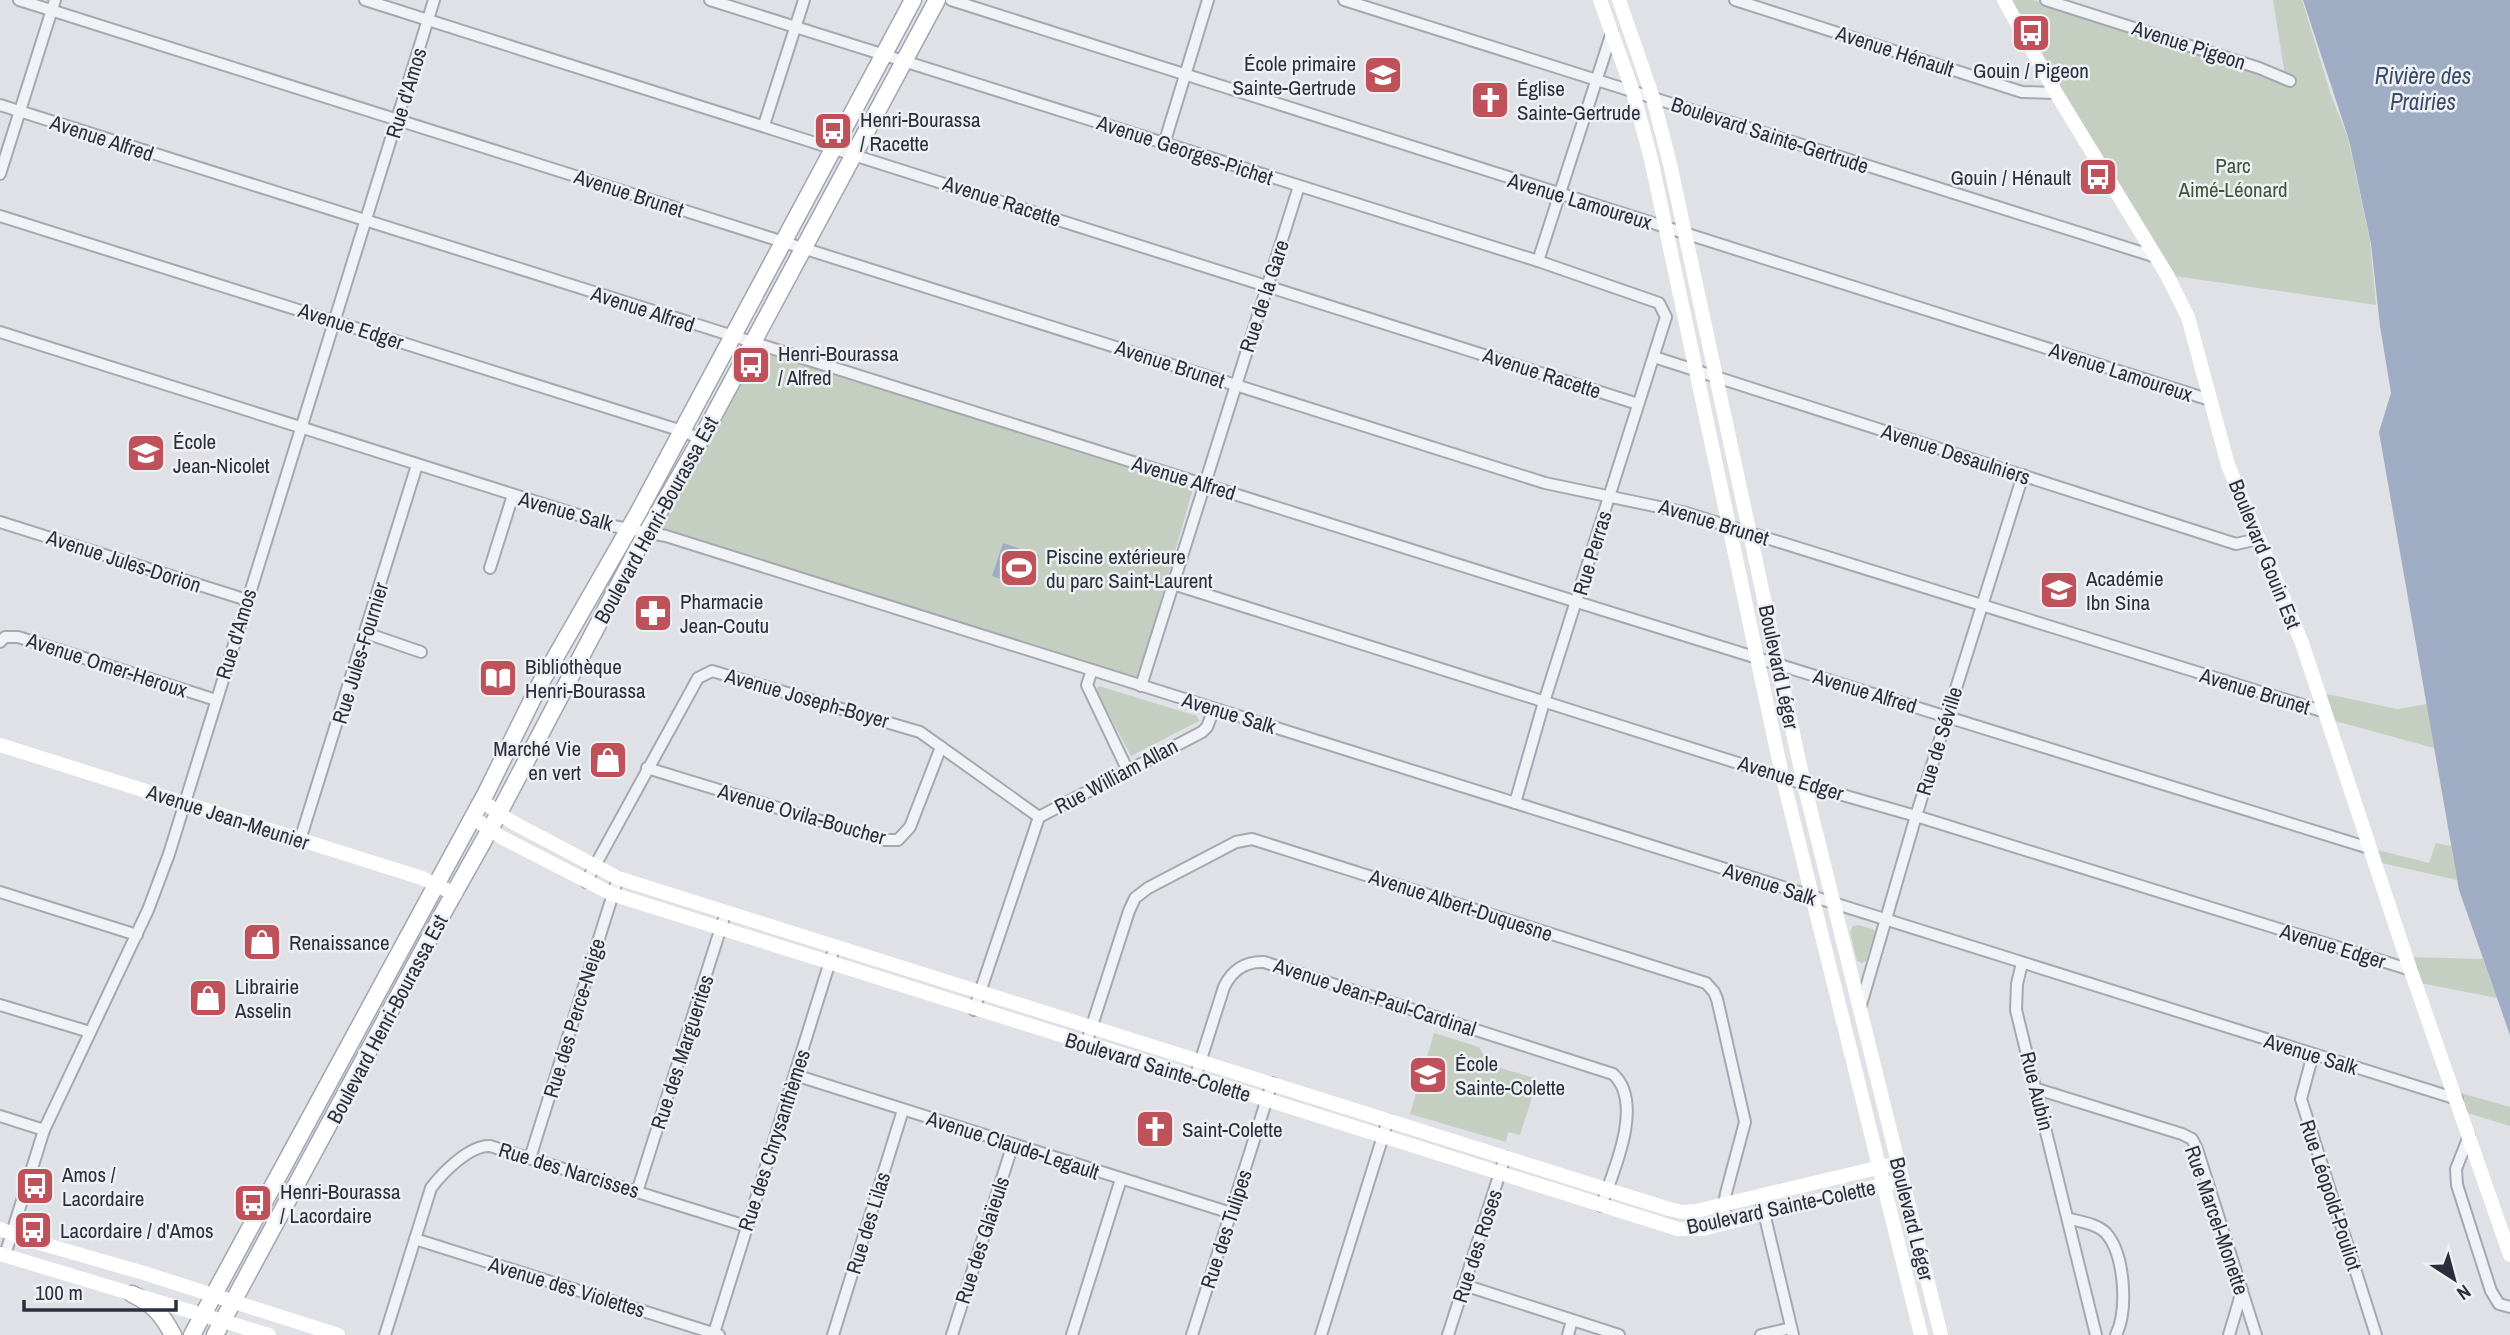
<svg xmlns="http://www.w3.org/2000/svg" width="2510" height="1335" font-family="'Archivo Narrow',sans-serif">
  <rect width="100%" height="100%" fill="#dfe1e7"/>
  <g fill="#c4cfc1">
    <path d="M 2000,0 L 2033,0 L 2286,82 L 2273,0 L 2302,0 L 2331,95 L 2348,138 L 2370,241 L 2376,305 L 2167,275 Z"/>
    <path d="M 751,344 L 1195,482 L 1137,684 L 651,528 Z"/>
    <path d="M 1099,686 L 1197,716 L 1199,721 L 1131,756 L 1096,690 Z"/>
    <path d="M 2318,692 L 2397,709 L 2427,704 L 2434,748 L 2328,719 Z"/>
    <path d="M 2436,843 L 2451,846 L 2457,880 L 2373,861 L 2369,848 L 2429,863 Z"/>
    <path d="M 1858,925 L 1873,929 L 1875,932 L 1866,961 L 1862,963 L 1857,961 L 1850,932 L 1853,926 Z"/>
    <path d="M 2406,957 L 2483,959 L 2497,998 L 2415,982 Z"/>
    <path d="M 1434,1033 L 1479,1047 L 1490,1065 L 1538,1079 L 1520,1135 L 1508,1132 L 1506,1142 L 1410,1114 Z"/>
    <path d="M 2454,1091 L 2510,1107 L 2510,1126 L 2461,1111 Z"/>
  </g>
  <g fill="#9eadc3">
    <path d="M 2303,0 L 2510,0 L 2510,1035 L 2459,890 L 2379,432 L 2391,393 L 2380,326 L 2371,244 L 2349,140 Z"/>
    <path d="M 1003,543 L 1039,555 L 1034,570 L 1019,566 L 1013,583 L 992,576 Z"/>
  </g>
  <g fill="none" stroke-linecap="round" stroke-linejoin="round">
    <g stroke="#a5a8b0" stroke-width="14">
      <g id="street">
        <path d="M 19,0 L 1545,483 L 1683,512 L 2325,712"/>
        <path d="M 365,0 L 1638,404"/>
        <path d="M 710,0 L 1538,261 L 1659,303 L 1666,317 L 1544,702 L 1515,803"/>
        <path d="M 951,0 L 2210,400"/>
        <path d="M 1344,0 L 2156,257"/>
        <path d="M 1735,0 L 2022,92 L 2056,93"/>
        <path d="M 2046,0 L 2259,68 L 2290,81"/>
        <path d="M 0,105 L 1577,602 L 2369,848"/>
        <path d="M 764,125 L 804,0"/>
        <path d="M 1164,144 L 1208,0"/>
        <path d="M 0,174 L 55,0"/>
        <path d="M 0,216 L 682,431 L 701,439"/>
        <path d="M 1538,261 L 1612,32"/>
        <path d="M 0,332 L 613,526 L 666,536 L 2457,1099"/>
        <path d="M 1654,357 L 2236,544 L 2258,539"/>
        <path d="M 0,522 L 247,600"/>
        <path d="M 490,568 L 513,495"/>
        <path d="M 1173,584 L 1804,784 L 1916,816 L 2411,970"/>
        <path d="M 366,633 L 421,652"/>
        <path d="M 0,642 L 5,637 L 18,637 L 216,700"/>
        <path d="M 1092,670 L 1087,685 L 1127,769"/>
        <path d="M 1141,686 L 1299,186"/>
        <path d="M 647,768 L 883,840 L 898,840 L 910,827 L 941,747"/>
        <path d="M 300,840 L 417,465"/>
        <path d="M 586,882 L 698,678 L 712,671 L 920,732 L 1039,817"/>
        <path d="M 0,892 L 137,935"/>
        <path d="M 2022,963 L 2017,984 L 2016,1010 L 2096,1335"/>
        <path d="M 0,1005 L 90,1032"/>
        <path d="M 1860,1008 L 1916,816 L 2023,475"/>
        <path d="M 974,1010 L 1039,817 L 1202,732 L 1207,727 L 1214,709"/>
        <path d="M 1086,1044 L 1129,911 L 1135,898 L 1148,888 L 1236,842 L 1252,839 L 1706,983 L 1714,992 L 1717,999 L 1745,1122 L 1726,1193 L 1724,1205 L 1727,1222"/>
        <path d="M 2313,1054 L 2301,1099 L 2376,1335"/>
        <path d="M 795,1075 L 1231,1213"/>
        <path d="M 1195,1078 L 1224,987 C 1232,970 1246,961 1264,962 L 1613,1074 C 1645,1103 1613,1173 1601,1206"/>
        <path d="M 2037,1089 L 2182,1134 L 2192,1139 L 2197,1149 L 2256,1335"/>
        <path d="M 0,1116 L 44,1130"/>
        <path d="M 2469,1136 L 2456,1169 L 2457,1185 L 2491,1291 L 2499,1304 L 2510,1307"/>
        <path d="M 530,1158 L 618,878"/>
        <path d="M 637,1192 L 723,921"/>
        <path d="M 1760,1196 L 1793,1335"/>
        <path d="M 2070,1219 C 2082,1222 2097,1224 2106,1233 C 2125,1255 2128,1310 2116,1335"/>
        <path d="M 415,1239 L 719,1335"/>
        <path d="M 5,1255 L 44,1130 L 148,910 L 169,854 L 434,0"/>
        <path d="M 1464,1285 L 1619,1335"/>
        <path d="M 714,1333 L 832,955"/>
        <path d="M 385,1335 L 431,1188 C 443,1172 470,1145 490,1146 L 746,1226"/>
        <path d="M 833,1335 L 903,1110"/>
        <path d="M 952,1335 L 1013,1144"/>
        <path d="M 1072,1335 L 1121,1179"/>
        <path d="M 1192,1335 L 1272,1083"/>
        <path d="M 1321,1335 L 1388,1120"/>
        <path d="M 1448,1335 L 1505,1157"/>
        <path d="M 1568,1335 L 1572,1320"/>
        <path d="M 1761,1335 L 1791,1328"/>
        <path d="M 2229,1335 L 2242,1291"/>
      </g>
    </g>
    <g stroke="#a0a5b1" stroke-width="19">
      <g id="primary">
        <path d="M 132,1294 C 153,1304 162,1314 173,1335"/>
        <path d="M 192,1335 L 486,793 L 540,684 L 638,513 L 913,0"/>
        <path d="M 215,1335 L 443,913 L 499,813 L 638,548 L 701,439 L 937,0"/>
      </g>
    </g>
    <use href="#street" stroke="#f1f2f5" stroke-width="10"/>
    <g stroke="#fff" stroke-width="14">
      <path d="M 1600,0 L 1633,92 L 1651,159 L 1782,775 L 1921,1335"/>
      <path d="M 1619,0 L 1653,98 L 1670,164 L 1804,784 L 1941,1335"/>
      <path d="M 2004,0 L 2056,93 L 2167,275 L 2188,317 L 2228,465 L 2302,643 L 2406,957 L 2510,1255"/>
      <path d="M 0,745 L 422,878 L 455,894"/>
      <path d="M 482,801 L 512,822 L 618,878 L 1669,1209 L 1682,1212 L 1696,1211 L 1898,1163"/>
      <path d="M 472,817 L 501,837 L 612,894 L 1678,1229 L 1702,1229 L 1902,1180"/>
      <path d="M 0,1229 L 29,1240 L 144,1273 L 338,1335"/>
      <path d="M 0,1254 L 269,1335"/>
    </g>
    <use href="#primary" stroke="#fff" stroke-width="16"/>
  </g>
  <defs>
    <g id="bus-square" transform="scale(2.0125)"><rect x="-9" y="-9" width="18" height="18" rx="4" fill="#be5159" stroke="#eef0f4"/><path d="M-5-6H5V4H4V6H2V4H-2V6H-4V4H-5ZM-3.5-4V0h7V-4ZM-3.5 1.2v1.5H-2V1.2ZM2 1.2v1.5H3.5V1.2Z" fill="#fff"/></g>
    <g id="school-square" transform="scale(2.0125)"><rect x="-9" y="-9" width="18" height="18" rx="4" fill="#be5159" stroke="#eef0f4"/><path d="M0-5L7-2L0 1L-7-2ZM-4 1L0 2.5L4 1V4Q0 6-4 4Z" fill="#fff"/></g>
    <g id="church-square" transform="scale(2.0125)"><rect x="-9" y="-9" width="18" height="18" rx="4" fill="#be5159" stroke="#eef0f4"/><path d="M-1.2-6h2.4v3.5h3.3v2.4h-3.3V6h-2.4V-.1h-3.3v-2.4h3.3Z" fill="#fff"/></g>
    <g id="stadium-square" transform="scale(2.0125)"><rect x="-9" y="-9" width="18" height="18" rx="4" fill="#be5159" stroke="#eef0f4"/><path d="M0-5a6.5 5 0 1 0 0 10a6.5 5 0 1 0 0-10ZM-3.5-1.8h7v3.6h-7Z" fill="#fff"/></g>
    <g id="pharmacy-square" transform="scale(2.0125)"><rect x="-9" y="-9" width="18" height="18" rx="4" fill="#be5159" stroke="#eef0f4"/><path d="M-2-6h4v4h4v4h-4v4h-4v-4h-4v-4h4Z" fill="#fff"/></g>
    <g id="library-square" transform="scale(2.0125)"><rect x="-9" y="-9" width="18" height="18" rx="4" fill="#be5159" stroke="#eef0f4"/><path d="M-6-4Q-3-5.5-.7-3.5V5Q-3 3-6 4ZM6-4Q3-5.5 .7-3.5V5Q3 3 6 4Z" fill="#fff"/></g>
    <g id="shop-square" transform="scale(2.0125)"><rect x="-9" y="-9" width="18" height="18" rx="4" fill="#be5159" stroke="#eef0f4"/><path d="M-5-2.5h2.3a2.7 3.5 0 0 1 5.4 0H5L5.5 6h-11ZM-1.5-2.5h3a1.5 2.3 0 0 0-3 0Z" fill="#fff"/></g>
  </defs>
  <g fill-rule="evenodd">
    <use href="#bus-square" x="2031" y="33"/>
    <use href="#school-square" x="1383" y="75"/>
    <use href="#church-square" x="1490" y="100"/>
    <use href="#bus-square" x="833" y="131"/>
    <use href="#bus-square" x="2098" y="177"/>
    <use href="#bus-square" x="751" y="365"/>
    <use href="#school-square" x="146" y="453"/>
    <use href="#stadium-square" x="1019" y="568"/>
    <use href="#school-square" x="2059" y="590"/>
    <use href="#pharmacy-square" x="653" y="613"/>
    <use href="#library-square" x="498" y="678"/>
    <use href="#shop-square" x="608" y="760"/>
    <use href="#shop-square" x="262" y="942"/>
    <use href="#shop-square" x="208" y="998"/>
    <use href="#school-square" x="1428" y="1075"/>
    <use href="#church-square" x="1155" y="1129"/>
    <use href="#bus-square" x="35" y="1186"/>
    <use href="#bus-square" x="253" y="1203"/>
    <use href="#bus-square" x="33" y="1230"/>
  </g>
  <g text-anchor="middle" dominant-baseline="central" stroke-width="5" stroke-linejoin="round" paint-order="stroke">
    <g font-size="21" fill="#2a2f3c" stroke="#eef0f4">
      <text transform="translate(2189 45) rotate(18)">Avenue Pigeon</text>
      <text transform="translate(1895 51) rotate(18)">Avenue Hénault</text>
      <text transform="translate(406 93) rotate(-73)">Rue d'Amos</text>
      <text transform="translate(1770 135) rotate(18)">Boulevard Sainte-Gertrude</text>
      <text transform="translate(102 138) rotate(18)">Avenue Alfred</text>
      <text transform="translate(1185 150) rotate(18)">Avenue Georges-Pichet</text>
      <text transform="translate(629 193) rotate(18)">Avenue Brunet</text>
      <text transform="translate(1002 201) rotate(18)">Avenue Racette</text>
      <text transform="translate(1580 201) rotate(17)">Avenue Lamoureux</text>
      <text transform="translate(1264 296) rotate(-72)">Rue de la Gare</text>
      <text transform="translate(643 309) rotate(18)">Avenue Alfred</text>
      <text transform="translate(351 326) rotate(18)">Avenue Edger</text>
      <text transform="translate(1170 364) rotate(18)">Avenue Brunet</text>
      <text transform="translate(2121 372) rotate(18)">Avenue Lamoureux</text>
      <text transform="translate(1542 373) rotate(18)">Avenue Racette</text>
      <text transform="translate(1956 454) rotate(18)">Avenue Desaulniers</text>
      <text transform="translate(1184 478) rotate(17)">Avenue Alfred</text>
      <text transform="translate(566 511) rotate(16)">Avenue Salk</text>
      <text transform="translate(656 520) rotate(-61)">Boulevard Henri-Bourassa Est</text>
      <text transform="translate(1714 522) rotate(17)">Avenue Brunet</text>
      <text transform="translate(1592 553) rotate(-73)">Rue Perras</text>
      <text transform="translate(2265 554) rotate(68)">Boulevard Gouin Est</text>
      <text transform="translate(124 561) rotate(18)">Avenue Jules-Dorion</text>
      <text transform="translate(236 634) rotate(-73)">Rue d'Amos</text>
      <text transform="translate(360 653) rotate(-73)">Rue Jules-Fournier</text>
      <text transform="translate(107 665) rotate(18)">Avenue Omer-Heroux</text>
      <text transform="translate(1779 667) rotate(78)">Boulevard Léger</text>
      <text transform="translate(1865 691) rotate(17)">Avenue Alfred</text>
      <text transform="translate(2255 691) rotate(17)">Avenue Brunet</text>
      <text transform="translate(807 698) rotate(16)">Avenue Joseph-Boyer</text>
      <text transform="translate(1229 713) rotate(17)">Avenue Salk</text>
      <text transform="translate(1939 741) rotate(-73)">Rue de Séville</text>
      <text transform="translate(1116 776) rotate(-28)">Rue William Allan</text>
      <text transform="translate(1791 778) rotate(17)">Avenue Edger</text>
      <text transform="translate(802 814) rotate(16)">Avenue Ovila-Boucher</text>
      <text transform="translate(228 817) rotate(18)">Avenue Jean-Meunier</text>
      <text transform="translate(1770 884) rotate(18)">Avenue Salk</text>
      <text transform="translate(1461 905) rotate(18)">Avenue Albert-Duquesne</text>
      <text transform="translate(2333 946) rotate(17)">Avenue Edger</text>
      <text transform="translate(1375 997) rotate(18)">Avenue Jean-Paul-Cardinal</text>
      <text transform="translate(574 1018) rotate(-73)">Rue des Perce-Neige</text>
      <text transform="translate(387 1019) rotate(-62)">Boulevard Henri-Bourassa Est</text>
      <text transform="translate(682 1052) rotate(-72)">Rue des Marguerites</text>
      <text transform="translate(2311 1054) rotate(17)">Avenue Salk</text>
      <text transform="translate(1158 1067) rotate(17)">Boulevard Sainte-Colette</text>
      <text transform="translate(2037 1091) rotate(76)">Rue Aubin</text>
      <text transform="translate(774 1140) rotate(-72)">Rue des Chrysanthèmes</text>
      <text transform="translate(1013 1145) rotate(18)">Avenue Claude-Legault</text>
      <text transform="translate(569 1170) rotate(17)">Rue des Narcisses</text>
      <text transform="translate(2331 1195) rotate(72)">Rue Léopold-Pouliot</text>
      <text transform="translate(1781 1207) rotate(-12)">Boulevard Sainte-Colette</text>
      <text transform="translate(1912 1219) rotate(76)">Boulevard Léger</text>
      <text transform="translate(2217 1220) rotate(71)">Rue Marcel-Monette</text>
      <text transform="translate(868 1223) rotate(-73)">Rue des Lilas</text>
      <text transform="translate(1226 1229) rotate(-72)">Rue des Tulipes</text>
      <text transform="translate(982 1240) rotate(-72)">Rue des Glaïeuls</text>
      <text transform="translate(1477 1246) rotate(-72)">Rue des Roses</text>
      <text transform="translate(567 1287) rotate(17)">Avenue des Violettes</text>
    </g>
    <g font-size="21" fill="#2a2f3c" stroke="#eef0f4" text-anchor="start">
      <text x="1356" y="63" text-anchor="end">École primaire<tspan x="1356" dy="24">Sainte-Gertrude</tspan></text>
      <text x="2031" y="70" text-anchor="middle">Gouin / Pigeon</text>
      <text x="1517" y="88">Église<tspan x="1517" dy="24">Sainte-Gertrude</tspan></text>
      <text x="860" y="119">Henri-Bourassa<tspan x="860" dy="24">/ Racette</tspan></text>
      <text x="2071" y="177" text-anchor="end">Gouin / Hénault</text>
      <text x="778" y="353">Henri-Bourassa<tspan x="778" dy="24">/ Alfred</tspan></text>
      <text x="173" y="441">École<tspan x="173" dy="24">Jean-Nicolet</tspan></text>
      <text x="1046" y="556">Piscine extérieure<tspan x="1046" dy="24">du parc Saint-Laurent</tspan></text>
      <text x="2086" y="578">Académie<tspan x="2086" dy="24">Ibn Sina</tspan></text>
      <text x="680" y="601">Pharmacie<tspan x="680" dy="24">Jean-Coutu</tspan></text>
      <text x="525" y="666">Bibliothèque<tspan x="525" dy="24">Henri-Bourassa</tspan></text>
      <text x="581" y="748" text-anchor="end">Marché Vie<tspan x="581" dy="24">en vert</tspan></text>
      <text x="289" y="942">Renaissance</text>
      <text x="235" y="986">Librairie<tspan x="235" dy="24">Asselin</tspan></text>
      <text x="1455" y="1063">École<tspan x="1455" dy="24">Sainte-Colette</tspan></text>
      <text x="1182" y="1129">Saint-Colette</text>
      <text x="62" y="1174">Amos /<tspan x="62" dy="24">Lacordaire</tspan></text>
      <text x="280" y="1191">Henri-Bourassa<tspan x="280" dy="24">/ Lacordaire</tspan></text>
      <text x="60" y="1230">Lacordaire / d'Amos</text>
    </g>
    <g font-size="21" fill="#3c5639" stroke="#eef0f4">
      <text x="2233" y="165">Parc<tspan x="2233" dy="24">Aimé-Léonard</tspan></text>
    </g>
    <g font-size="23" font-style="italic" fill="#394b6b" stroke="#eef0f4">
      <text x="2423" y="75">Rivière des<tspan x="2423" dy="26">Prairies</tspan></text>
    </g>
  </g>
  <g transform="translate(2454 1279) rotate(144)" stroke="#eef0f4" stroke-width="5" paint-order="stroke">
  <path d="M0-5L12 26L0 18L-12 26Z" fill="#2a2f3c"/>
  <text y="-10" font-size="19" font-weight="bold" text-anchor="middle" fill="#2a2f3c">N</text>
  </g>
  <path d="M24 1300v10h152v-10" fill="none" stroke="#2a2f3c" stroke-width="3.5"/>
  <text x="35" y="1300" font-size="21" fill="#2a2f3c" stroke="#eef0f4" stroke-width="5" paint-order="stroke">100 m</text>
</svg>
